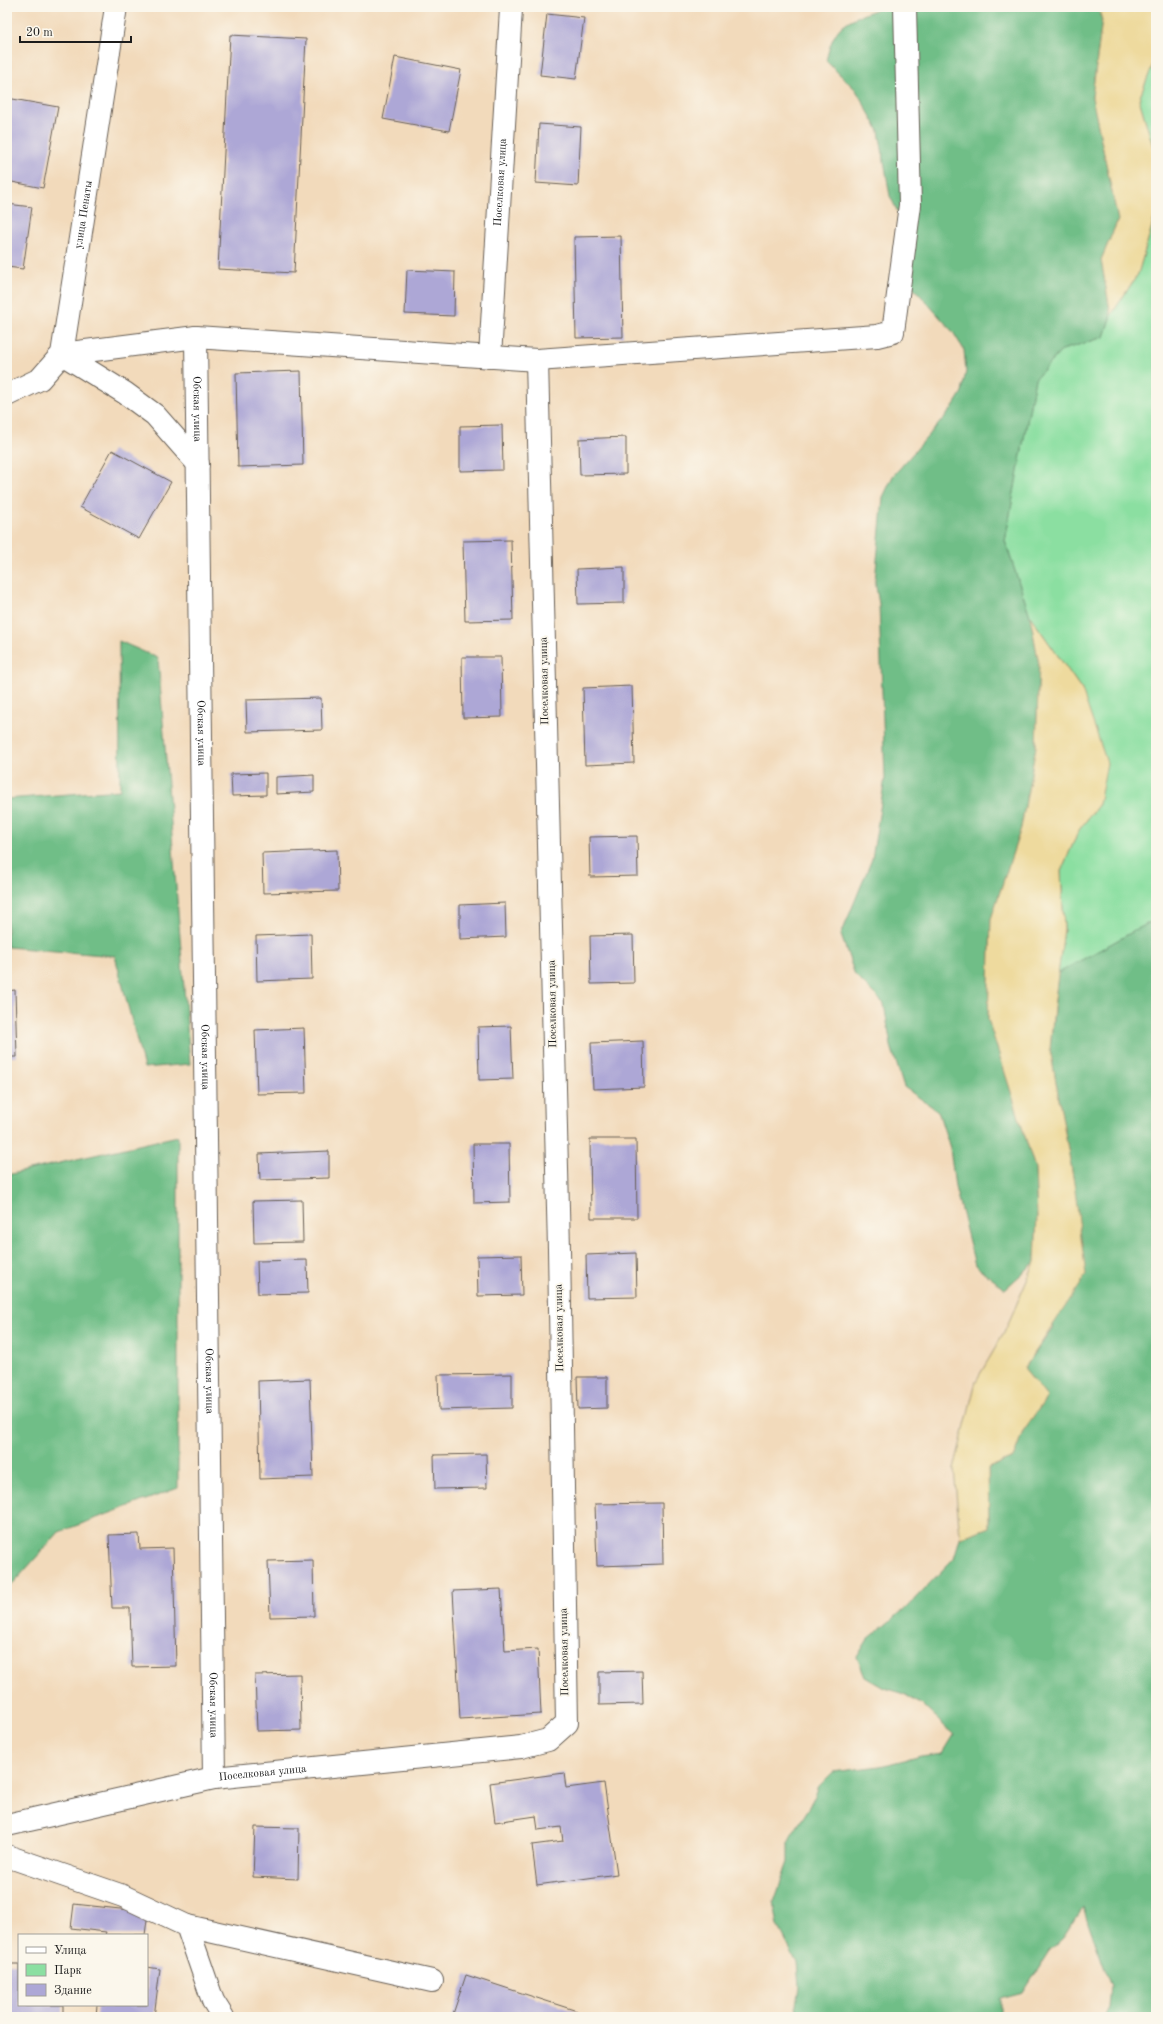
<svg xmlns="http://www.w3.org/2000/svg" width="1163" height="2024" font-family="'Old Standard TT',serif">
  <rect width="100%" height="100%" fill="#fbf7ec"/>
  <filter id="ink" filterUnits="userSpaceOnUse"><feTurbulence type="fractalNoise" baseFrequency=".025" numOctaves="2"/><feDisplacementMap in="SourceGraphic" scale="8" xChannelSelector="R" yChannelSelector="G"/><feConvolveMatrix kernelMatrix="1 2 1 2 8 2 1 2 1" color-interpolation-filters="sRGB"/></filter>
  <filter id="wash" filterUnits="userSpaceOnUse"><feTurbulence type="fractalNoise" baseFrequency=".012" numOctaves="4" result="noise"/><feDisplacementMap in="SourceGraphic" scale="16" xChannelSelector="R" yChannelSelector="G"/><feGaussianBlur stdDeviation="0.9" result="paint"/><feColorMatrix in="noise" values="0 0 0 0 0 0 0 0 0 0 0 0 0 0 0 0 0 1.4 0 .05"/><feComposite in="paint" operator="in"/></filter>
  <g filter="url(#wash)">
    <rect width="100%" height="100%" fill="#f2dabb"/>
    <g fill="#8bdfa1" stroke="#547e5e">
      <path d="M 1156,57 L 1156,157 L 1139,99 Z"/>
      <path d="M 1156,212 L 1156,919 L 1058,973 L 1064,929 L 1061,871 L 1079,830 L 1099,804 L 1082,690 L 1030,616 L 1005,541 L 1035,379 L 1062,350 L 1104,337 L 1111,315 L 1138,274 Z"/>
    </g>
    <g fill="#70be87" stroke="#466d52">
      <path d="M 883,7 L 1098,7 L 1102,20 L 1092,97 L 1118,220 L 1101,260 L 1111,315 L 1104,337 L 1062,350 L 1035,379 L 1005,541 L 1030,616 L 1039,664 L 1036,747 L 1021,828 L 991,919 L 988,1019 L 1035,1168 L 1037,1216 L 1035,1262 L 1005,1289 L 975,1265 L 955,1187 L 950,1148 L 938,1111 L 904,1087 L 891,1046 L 884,1004 L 855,975 L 841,935 L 872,859 L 885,778 L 879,604 L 875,581 L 883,497 L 893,476 L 951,410 L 962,392 L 966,371 L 964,350 L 953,332 L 905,278 L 909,235 L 890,196 L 879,131 L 856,90 L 826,61 C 835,20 848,21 883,7 Z"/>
      <path d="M 119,641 L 158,658 L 190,1064 L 144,1068 L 115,956 L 7,947 L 7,799 L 120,790 Z"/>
      <path d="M 1156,919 L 1156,2017 L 1104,2017 L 1109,2008 L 1111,1986 L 1083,1908 L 1063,1938 L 1049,1951 L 1023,1992 L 1000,1998 L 1000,2017 L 798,2017 L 796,2006 L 799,1986 L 797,1963 L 778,1926 L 774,1902 L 788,1862 L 788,1841 L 811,1805 L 819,1786 L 833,1772 L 880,1766 L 921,1756 L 943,1753 L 954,1735 L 922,1705 L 904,1694 L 884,1688 L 865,1677 L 857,1657 L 868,1639 L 906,1608 L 954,1558 L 960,1538 L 989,1527 L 988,1468 L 1013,1458 L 1023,1431 L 1047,1397 L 1024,1369 L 1053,1328 L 1074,1183 L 1050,1049 L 1058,973 Z"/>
      <path d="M 178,1136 L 178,1488 L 59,1532 L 7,1590 L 7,1175 Z"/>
    </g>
    <g fill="#eeda9e" stroke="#857b5d">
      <path d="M 1098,7 L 1156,7 L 1156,57 L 1139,99 L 1156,157 L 1156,212 L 1138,274 L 1111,315 L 1101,260 L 1118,220 L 1092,97 L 1102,20 Z"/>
      <path d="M 1030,616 L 1082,690 L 1107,763 L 1099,804 L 1079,830 L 1061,871 L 1064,929 L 1054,1006 L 1050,1049 L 1074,1183 L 1086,1275 L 1024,1369 L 1047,1397 L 1023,1431 L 1013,1458 L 988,1468 L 989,1527 L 960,1538 L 954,1469 L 976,1381 L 1004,1333 L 1035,1262 L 1037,1216 L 1035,1168 L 988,1019 L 991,919 L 1021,828 L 1036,747 L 1039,664 Z"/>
    </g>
    <g id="blocks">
      <g fill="#ada7d6">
        <path d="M 547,14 L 584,18 L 576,79 L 540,75 Z"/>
        <path d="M 230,35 L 306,39 L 294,273 L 218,269 Z"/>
        <path d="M 395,57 L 461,70 L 449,131 L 383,119 Z"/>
        <path d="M 7,98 L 58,107 L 43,188 L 7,181 Z"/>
        <path d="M 539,124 L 581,127 L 578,186 L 536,183 Z"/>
        <path d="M 7,204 L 32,207 L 23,269 L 7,267 Z"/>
        <path d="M 621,236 L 623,337 L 576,338 L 574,237 Z"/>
        <path d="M 407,270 L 455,272 L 454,316 L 405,314 Z"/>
        <path d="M 301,371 L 303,465 L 238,467 L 236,373 Z"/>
        <path d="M 502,425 L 503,470 L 460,471 L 460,426 Z"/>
        <path d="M 626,437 L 626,474 L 580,475 L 579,439 Z"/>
        <path d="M 112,450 L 171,482 L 139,539 L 80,507 Z"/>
        <path d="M 511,540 L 513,620 L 465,621 L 463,541 Z"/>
        <path d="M 624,567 L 624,603 L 578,604 L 577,569 Z"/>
        <path d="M 462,657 L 501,657 L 502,717 L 463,718 Z"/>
        <path d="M 632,686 L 634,763 L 585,765 L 583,688 Z"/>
        <path d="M 321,698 L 322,730 L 247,732 L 246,700 Z"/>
        <path d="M 266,773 L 266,795 L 232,796 L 231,774 Z"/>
        <path d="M 314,775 L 314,792 L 276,794 L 276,777 Z"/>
        <path d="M 637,836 L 638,876 L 590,877 L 589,837 Z"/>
        <path d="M 337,850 L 338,891 L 263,893 L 262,853 Z"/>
        <path d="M 505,903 L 506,937 L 460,939 L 460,905 Z"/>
        <path d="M 311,934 L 312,979 L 257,981 L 256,936 Z"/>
        <path d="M 633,935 L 634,983 L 591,984 L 590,936 Z"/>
        <path d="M 15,990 L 17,1057 L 7,1057 L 7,991 Z"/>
        <path d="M 511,1026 L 513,1079 L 479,1080 L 478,1027 Z"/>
        <path d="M 304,1028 L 306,1093 L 257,1094 L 255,1030 Z"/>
        <path d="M 643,1041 L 644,1087 L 593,1089 L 591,1043 Z"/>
        <path d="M 590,1139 L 636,1139 L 637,1218 L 591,1218 Z"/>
        <path d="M 473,1144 L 509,1144 L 510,1202 L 474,1203 Z"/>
        <path d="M 329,1151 L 329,1178 L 260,1180 L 259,1154 Z"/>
        <path d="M 302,1200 L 303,1242 L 254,1243 L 253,1201 Z"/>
        <path d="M 636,1253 L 637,1297 L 587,1298 L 586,1255 Z"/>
        <path d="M 521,1255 L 522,1295 L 478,1296 L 477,1256 Z"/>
        <path d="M 307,1260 L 308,1293 L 258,1294 L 257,1261 Z"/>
        <path d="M 512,1374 L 512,1408 L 439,1410 L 438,1375 Z"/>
        <path d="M 577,1377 L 607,1377 L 607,1408 L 578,1409 Z"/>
        <path d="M 310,1379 L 313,1477 L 260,1479 L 258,1381 Z"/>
        <path d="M 486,1454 L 487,1488 L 435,1489 L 434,1455 Z"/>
        <path d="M 662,1503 L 663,1564 L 597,1566 L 595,1504 Z"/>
        <path d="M 139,1534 L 140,1549 L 173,1548 L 176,1666 L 132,1667 L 130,1608 L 112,1608 L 109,1535 Z"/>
        <path d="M 313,1560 L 314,1616 L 270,1617 L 268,1561 Z"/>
        <path d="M 501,1589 L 505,1651 L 538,1649 L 541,1714 L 460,1719 L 453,1591 Z"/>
        <path d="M 642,1671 L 643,1704 L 599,1705 L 599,1672 Z"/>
        <path d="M 300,1674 L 301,1730 L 257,1731 L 255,1675 Z"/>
        <path d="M 564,1773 L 566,1788 L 604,1783 L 617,1874 L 537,1885 L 532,1845 L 563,1841 L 561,1827 L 538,1830 L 536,1816 L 495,1822 L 490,1783 Z"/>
        <path d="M 255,1827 L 299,1828 L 298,1879 L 253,1877 Z"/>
        <path d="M 74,1904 L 148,1912 L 145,1935 L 105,1935 L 106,1932 L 71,1928 Z"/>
        <path d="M 7,1964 L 19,1964 L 19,2005 L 63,2005 L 63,2017 L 7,2017 Z"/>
        <path d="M 147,1967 L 160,1969 L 154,2017 L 96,2017 L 97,2005 L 147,2005 Z"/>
        <path d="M 466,1975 L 577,2011 L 576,2017 L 452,2017 Z"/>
      </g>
    </g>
  </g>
  <g filter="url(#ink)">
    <use href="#blocks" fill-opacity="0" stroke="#675e54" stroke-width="1"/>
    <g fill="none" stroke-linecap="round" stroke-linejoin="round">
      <g stroke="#675e54" stroke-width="24">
        <g id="service">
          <path d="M 7,1856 L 123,1896 L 187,1926 L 213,2001 L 223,2017"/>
          <path d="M 187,1926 L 432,1981"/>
        </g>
      </g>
      <g stroke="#675e54" stroke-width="24">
        <g id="minor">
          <path id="s1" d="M 196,337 L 214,1778"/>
          <path id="s2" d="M 490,357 L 511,9"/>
          <path id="s3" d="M 7,395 L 40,379 L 62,354 L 116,7"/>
          <path d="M 198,464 L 155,415 L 125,393 L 62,354 L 196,337 L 537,360 L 877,336 L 893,332 L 910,205 L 905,7"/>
          <path id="s4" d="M 7,1825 L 214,1778 L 521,1747 L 548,1740 L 567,1723 L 559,1249 L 537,360"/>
        </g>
      </g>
      <use href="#service" stroke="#fff" stroke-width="22"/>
      <use href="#minor" stroke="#fff" stroke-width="22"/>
    </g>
  </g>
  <g text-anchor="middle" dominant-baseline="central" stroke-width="3.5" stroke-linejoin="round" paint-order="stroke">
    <g font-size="11" fill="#1c1c1c" stroke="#fbf7ec">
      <text stroke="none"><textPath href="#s2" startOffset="175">Поселковая улица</textPath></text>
      <text stroke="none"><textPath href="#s3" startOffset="211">улица Пенаты</textPath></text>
      <text stroke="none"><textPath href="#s1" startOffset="72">Обская улица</textPath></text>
      <text transform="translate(545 681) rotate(-91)">Поселковая улица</text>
      <text stroke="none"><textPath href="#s1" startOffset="396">Обская улица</textPath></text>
      <text transform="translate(553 1004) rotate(-91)">Поселковая улица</text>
      <text stroke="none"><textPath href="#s1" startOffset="720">Обская улица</textPath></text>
      <text transform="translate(560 1328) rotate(-91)">Поселковая улица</text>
      <text stroke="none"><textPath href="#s1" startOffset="1044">Обская улица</textPath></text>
      <text transform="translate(565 1652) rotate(-91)">Поселковая улица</text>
      <text stroke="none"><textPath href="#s1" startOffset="1368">Обская улица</textPath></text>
      <text stroke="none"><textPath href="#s4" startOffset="261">Поселковая улица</textPath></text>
    </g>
  </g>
  <rect width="1163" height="2024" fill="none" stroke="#fbf7ec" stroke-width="24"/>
  <rect x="18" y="1934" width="130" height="72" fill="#fbf7ec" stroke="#a29f99"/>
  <rect x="26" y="1947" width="20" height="6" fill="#ffffff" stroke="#a29f99"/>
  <text x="54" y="1954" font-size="12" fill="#1c1c1c">Улица</text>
  <rect x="26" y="1964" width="20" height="12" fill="#8bdfa1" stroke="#a29f99"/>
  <text x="54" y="1974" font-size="12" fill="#1c1c1c">Парк</text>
  <rect x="26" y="1984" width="20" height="12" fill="#ada7d6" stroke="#a29f99"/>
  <text x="54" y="1994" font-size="12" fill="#1c1c1c">Здание</text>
  <path d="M20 36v6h111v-6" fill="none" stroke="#1c1c1c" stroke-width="2"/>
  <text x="26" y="36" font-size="12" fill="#1c1c1c" stroke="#fbf7ec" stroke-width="3" paint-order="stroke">20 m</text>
</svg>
